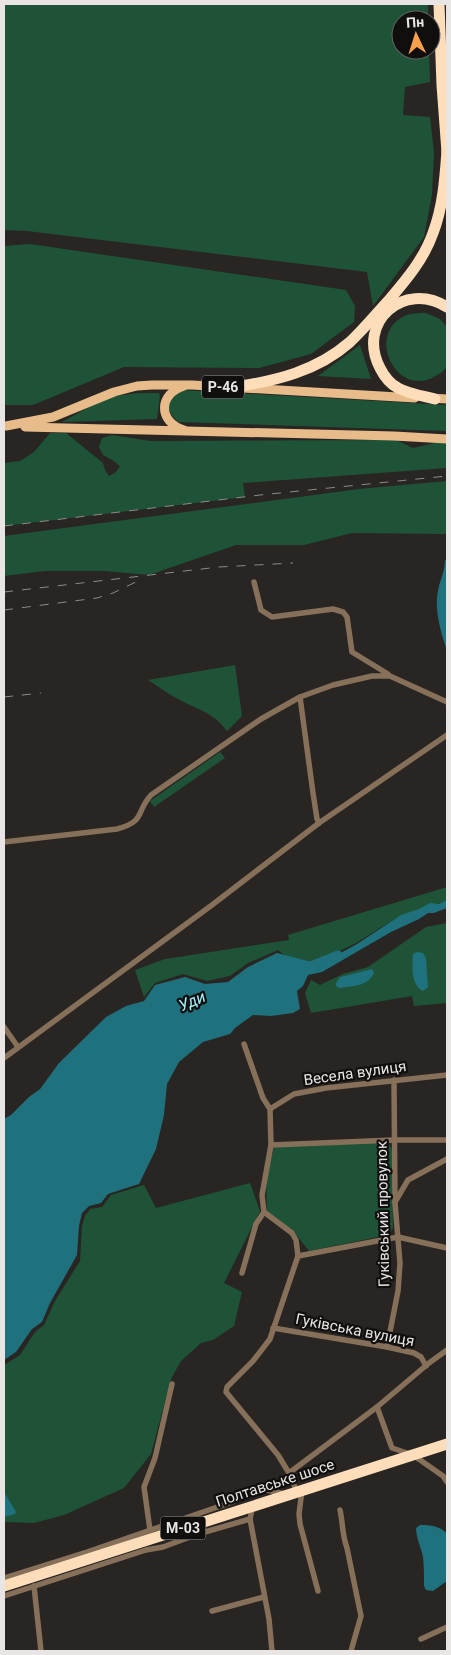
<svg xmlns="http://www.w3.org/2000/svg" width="451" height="1655" font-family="Roboto,sans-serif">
  <rect width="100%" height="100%" fill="#292523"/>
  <g fill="#1e5337">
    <path d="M 4,4 L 428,4 L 428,20 L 401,20 L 401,50 L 429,50 L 430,82 L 405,87 L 403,115 L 430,117 L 434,152 L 432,195 L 424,237 L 373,306 L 367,272 L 27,231 L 4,230 Z"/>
    <path d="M 30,244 L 346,290 L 355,306 L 354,322 L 311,354 L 259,368 L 124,367 L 33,405 L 4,405 L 4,246 Z"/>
    <path d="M 426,313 L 440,319 L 447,327 C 447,337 450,358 447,366 C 444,372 437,375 432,378 C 393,396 364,328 410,314 C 415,313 421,313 426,313 Z"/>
    <path d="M 360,345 L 371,379 L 318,376 Z"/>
    <path d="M 181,390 L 447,405 L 447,431 L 179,422 C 168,414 167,408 170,396 Z"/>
    <path d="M 139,393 L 159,393 L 160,396 L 157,419 L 62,422 L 107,397 Z"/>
    <path d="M 50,433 L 66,433 L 103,463 L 105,470 L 109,476 L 116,472 L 120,466 L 112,460 L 103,455 L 99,447 L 102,438 L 112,435 L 150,441 L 396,440 L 413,448 L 439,442 L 447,443 L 447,468 L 243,483 L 245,497 L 4,526 L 4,463 L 20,461 L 34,452 Z"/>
    <path d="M 447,481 L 447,533 L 446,534 L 352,533 L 304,545 L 236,545 L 149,575 L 104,571 L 45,571 L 4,576 L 4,536 L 359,489 Z"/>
    <path d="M 235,665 L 242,716 L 227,731 C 213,712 198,710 178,699 C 168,694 158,686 148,680 Z"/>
    <path d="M 220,752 L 225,758 L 154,807 L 150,801 Z"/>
    <path d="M 447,887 L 447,901 L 398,917 L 356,943 L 327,957 L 297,966 L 278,950 L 248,963 L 230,976 L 207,981 L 183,974 L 155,983 L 144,997 L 135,970 L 165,959 L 289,940 L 288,935 Z"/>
    <path d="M 447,923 L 447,1003 L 414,1006 L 412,996 L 311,1013 L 305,993 L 311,980 L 320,985 L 343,974 L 368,967 L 426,927 Z"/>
    <path d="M 384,1142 L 391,1147 L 392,1152 L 393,1228 L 388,1235 L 309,1251 L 295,1233 L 267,1211 L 266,1178 L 274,1147 Z"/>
    <path d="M 250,1183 L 260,1211 L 224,1283 L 242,1292 L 234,1326 L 213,1340 L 201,1343 L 181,1361 L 171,1379 L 151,1454 L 124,1488 L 64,1515 L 34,1523 L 4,1522 L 4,1365 L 20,1355 L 35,1332 L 44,1325 L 55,1301 L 80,1261 L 82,1226 L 85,1216 L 90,1209 L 102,1207 L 111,1195 L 144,1185 L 156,1208 Z"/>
  </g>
  <g fill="#1e717d">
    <path d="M 447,558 L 447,650 C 441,634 434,608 438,591 C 440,579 444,575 445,561 Z"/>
    <path d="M 447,900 L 447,908 L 434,913 L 428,913 L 419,919 L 391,932 L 322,972 L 308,975 L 303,986 L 297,991 L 300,1009 L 293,1013 L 271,1016 L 253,1015 L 235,1028 L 230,1034 L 203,1042 L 179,1062 L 167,1084 L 164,1115 L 156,1149 L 139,1184 L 108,1194 L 101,1203 L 89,1206 L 82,1213 L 79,1226 L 77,1255 L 50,1303 L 42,1322 L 32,1329 L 16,1352 L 4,1360 L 4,1119 L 11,1115 L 29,1097 L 40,1089 L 59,1063 L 106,1017 L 126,1006 L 144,1001 L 155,985 L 185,977 L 205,984 L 228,982 L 248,967 L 277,953 L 312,962 L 324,962 L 357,944 L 401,915 L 419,909 L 430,903 L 439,904 Z"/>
    <path d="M 417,952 L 423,953 L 426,958 L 428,987 L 423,991 C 411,986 412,966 413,954 Z"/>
    <path d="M 372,969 L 374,973 C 367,987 353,986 339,988 L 336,986 L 336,983 L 340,977 Z"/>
    <path d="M 4,1492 L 16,1512 L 15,1514 L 4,1517 Z"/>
    <path d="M 420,1525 C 430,1525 441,1526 447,1534 L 447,1581 L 433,1591 L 426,1590 L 424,1586 C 424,1577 424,1566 423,1557 C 421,1548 416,1537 416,1528 Z"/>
  </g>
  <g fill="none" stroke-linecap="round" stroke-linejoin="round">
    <path stroke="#1e717d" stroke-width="9" d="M 311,966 L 338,955"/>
    <g stroke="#867059" stroke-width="5.5">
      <path d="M 254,582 L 261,610 L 272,617 L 333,609 L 343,612 L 347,617 L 352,652 L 388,674"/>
      <path d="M 300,697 L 313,793 L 317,819 L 319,823"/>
      <path d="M 4,842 L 117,829 C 146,821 135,813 151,795 L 261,719 L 300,697 L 333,685 L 372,676 L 390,676 L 447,702"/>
      <path d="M 4,1027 L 18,1047"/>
      <path d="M 244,1044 L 263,1098 L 270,1109 L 271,1145 L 262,1195 L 264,1212 L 292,1233 L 296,1240 L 298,1256 L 270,1339 L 253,1361 L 227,1387 L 226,1392 L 278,1455 L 289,1473 L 297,1492"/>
      <path d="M 4,1058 L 212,905 L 319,823 L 447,735"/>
      <path d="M 270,1109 L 294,1094 L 326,1088 L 447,1075"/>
      <path d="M 271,1145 L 394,1140 L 447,1140"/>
      <path d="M 395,1202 L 408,1180 L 447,1159"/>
      <path d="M 298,1256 L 398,1237 L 447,1248"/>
      <path d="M 242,1273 L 256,1224 L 264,1212"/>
      <path d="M 273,1328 L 387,1347 L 414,1353 L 421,1357 L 426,1366"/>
      <path d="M 387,1347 L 398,1291 L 400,1263 L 395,1203 L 394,1080"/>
      <path d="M 377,1407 L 392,1448 L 413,1455 L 443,1476 L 447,1482"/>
      <path d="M 289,1473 L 377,1407 L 429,1363 L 447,1350"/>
      <path d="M 302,1490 L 299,1514 L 300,1524 L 318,1591"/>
      <path d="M 253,1505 L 250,1519 L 269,1619 L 272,1651"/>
      <path d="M 340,1510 C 343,1523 342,1535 347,1548 L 361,1616 L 351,1651"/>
      <path d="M 150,1530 L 144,1487 L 155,1458 L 172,1384"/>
      <path d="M 4,1578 L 87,1552 L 232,1502 L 255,1489 L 267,1490 L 285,1494"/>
      <path d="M 34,1586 L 41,1651"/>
      <path d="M 4,1596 L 146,1550 L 163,1547 L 198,1534 L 250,1519"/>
      <path d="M 212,1611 L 264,1597"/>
      <path d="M 421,1639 L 447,1627"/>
    </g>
    <g stroke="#e8bb8a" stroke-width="9">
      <path d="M 430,398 L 447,399"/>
      <path d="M 6,426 L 53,417 L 114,392 L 137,386 L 152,385 L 192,385 L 415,398"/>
      <path d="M 25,427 L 394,436 L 447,439"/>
      <path d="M 184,430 C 158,422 158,394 184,386"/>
    </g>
    <g stroke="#feddbb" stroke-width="11">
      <path d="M 439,4 L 442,85 L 447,152"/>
      <path d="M 234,387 C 276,381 317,371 350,342 C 364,329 376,314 389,300 C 406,280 424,259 433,233 C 443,207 445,178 447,151"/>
      <path d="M 435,399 C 423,396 409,394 398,388 C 390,384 384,376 380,368 C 356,322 404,280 447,307"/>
      <path d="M 4,1586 L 447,1444"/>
    </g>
    <g stroke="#8d8a88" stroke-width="1" stroke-dasharray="9 9" stroke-linecap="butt">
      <path d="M 4,526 L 260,495 L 447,476"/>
      <path d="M 4,592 L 219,567 L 293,563"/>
      <path d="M 4,610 L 97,598 L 113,593 L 142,579"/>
      <path d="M 4,697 L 41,693"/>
    </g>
  </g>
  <g text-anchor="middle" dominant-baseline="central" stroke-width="4.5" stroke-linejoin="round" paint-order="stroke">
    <g fill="#100f0e" stroke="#a7a5a4" stroke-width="1">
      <rect x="202" y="375.5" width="42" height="23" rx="4"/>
      <rect x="160.5" y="1516.5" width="45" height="23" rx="4"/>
    </g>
    <g font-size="14" font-weight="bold" fill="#e8e5e4">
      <text x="223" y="387">Р-46</text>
      <text x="183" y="1528">М-03</text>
    </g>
    <g font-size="15" fill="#e8e5e4" stroke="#100f0e">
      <text transform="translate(355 1073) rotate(-8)">Весела вулиця</text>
      <text transform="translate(383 1214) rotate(-91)">Гуківський провулок</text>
      <text transform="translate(355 1330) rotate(11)">Гуківська вулиця</text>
      <text transform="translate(275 1483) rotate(-18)">Полтавське шосе</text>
    </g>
    <g font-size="16" font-style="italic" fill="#a4f0fd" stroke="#100f0e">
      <text transform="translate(192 1001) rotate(-23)">Уди</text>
    </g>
  </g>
  <rect width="451" height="1655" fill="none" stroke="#e8e5e4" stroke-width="10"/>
  <g transform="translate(416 35) rotate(356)"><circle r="24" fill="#100f0e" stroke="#666564"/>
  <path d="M0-4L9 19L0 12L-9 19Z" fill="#f9a04c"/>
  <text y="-8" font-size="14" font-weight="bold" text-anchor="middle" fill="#e8e5e4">Пн</text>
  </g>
</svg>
